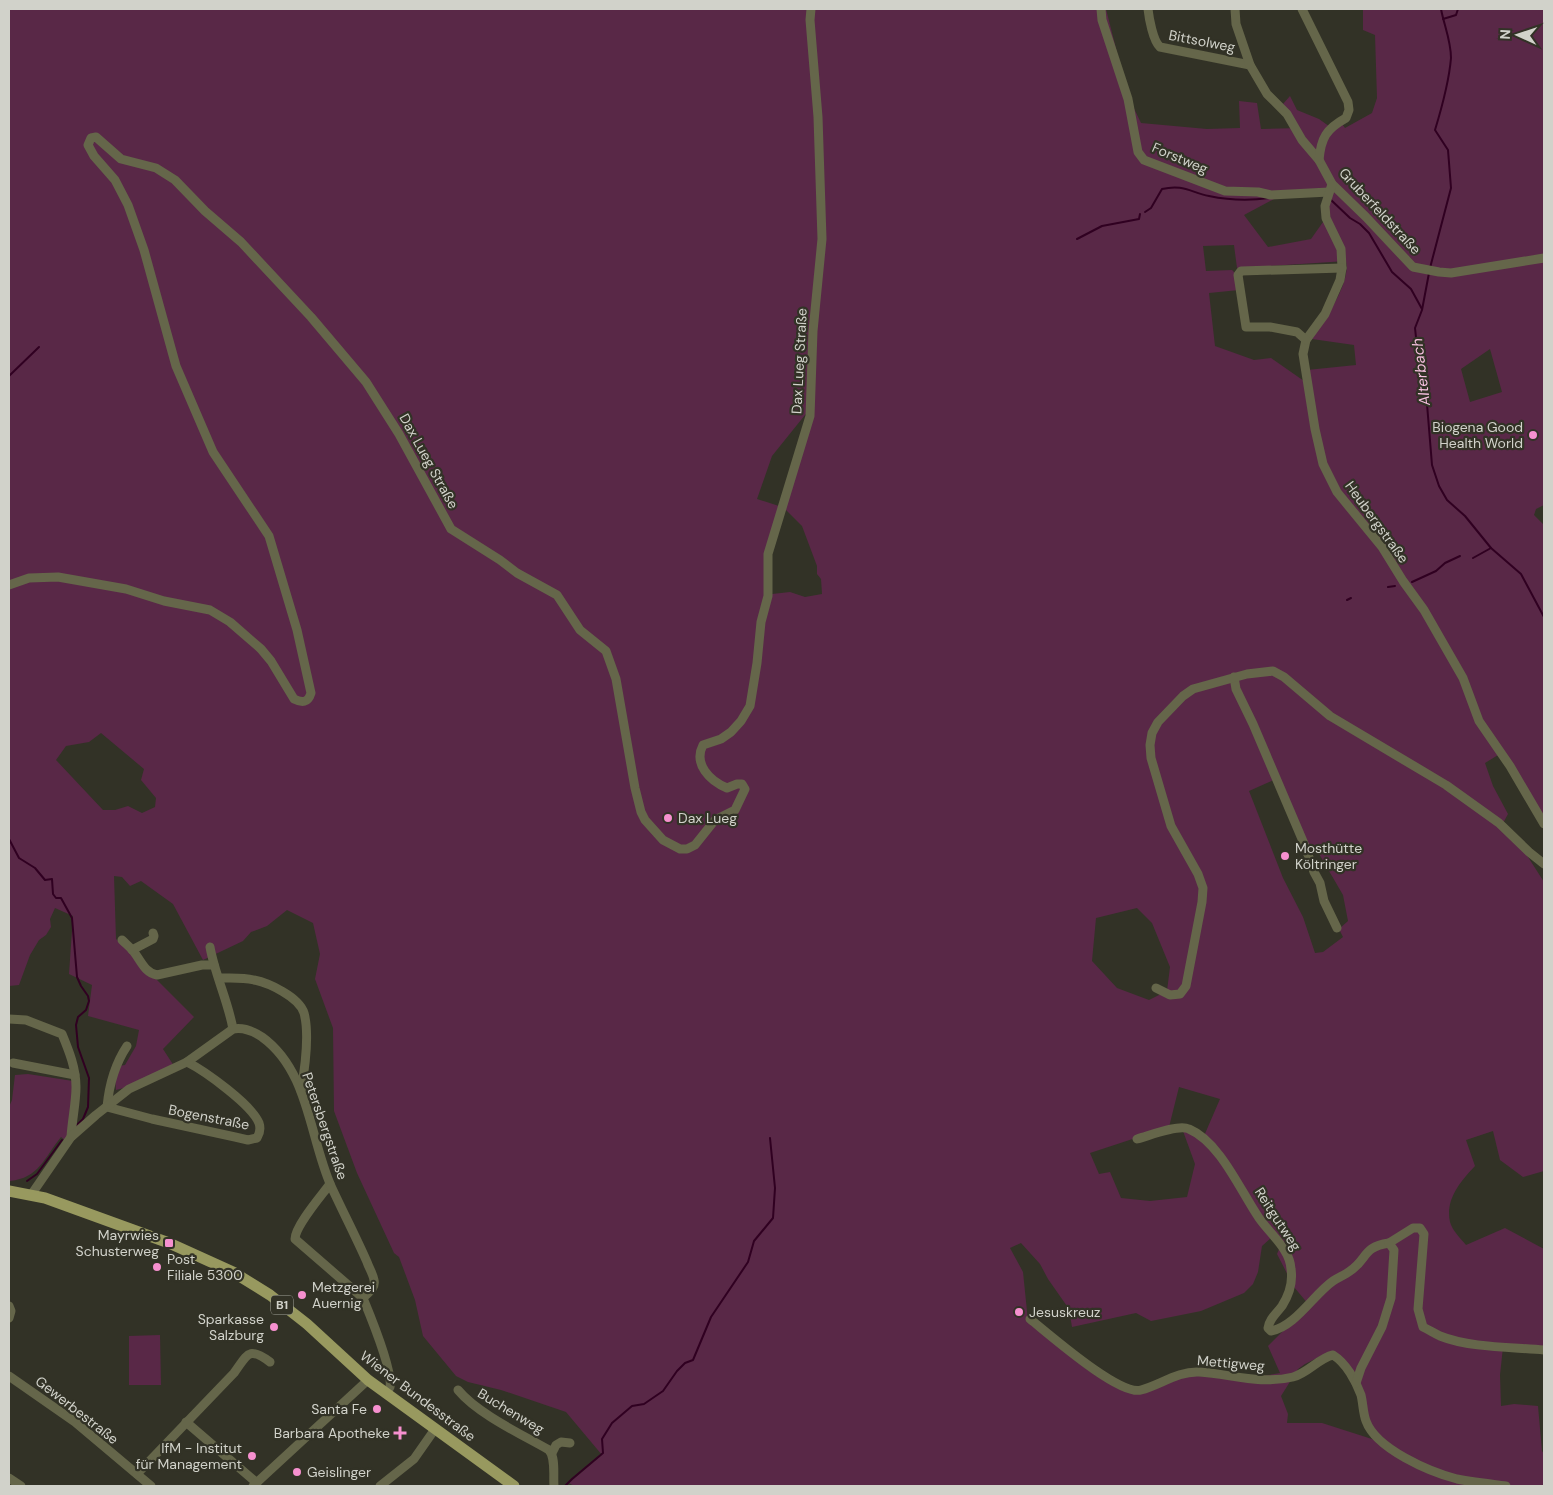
<svg xmlns="http://www.w3.org/2000/svg" width="1553" height="1495" font-family="'DM Sans',sans-serif">
  <rect width="100%" height="100%" fill="#323226"/>
  <g fill="#592847" fill-rule="evenodd">
    <path d="M 9,9 L 1106,9 L 1128,96 L 1141,123 L 1207,129 L 1240,128 L 1239,101 L 1257,103 L 1261,129 L 1300,128 L 1283,104 L 1290,96 L 1297,110 L 1319,119 L 1333,129 L 1342,124 L 1345,128 L 1372,113 L 1377,98 L 1375,35 L 1363,30 L 1363,9 L 1544,9 L 1544,505 L 1536,509 L 1534,515 L 1544,525 L 1544,817 L 1503,752 L 1485,763 L 1493,786 L 1508,814 L 1502,825 L 1528,857 L 1544,882 L 1544,1171 L 1523,1177 L 1500,1160 L 1493,1131 L 1466,1140 L 1475,1166 C 1461,1181 1445,1199 1450,1222 C 1452,1230 1461,1239 1466,1245 L 1505,1228 L 1544,1249 L 1544,1352 L 1503,1347 L 1500,1375 L 1501,1406 L 1514,1404 L 1538,1406 L 1542,1451 L 1544,1454 L 1544,1486 L 574,1486 L 569,1483 L 602,1455 L 566,1412 L 501,1390 L 468,1382 L 456,1376 L 423,1336 L 415,1300 L 399,1257 L 394,1253 L 357,1173 L 334,1111 L 333,1028 L 315,979 L 320,954 L 313,923 L 287,910 L 267,926 L 251,932 L 243,941 L 203,960 L 173,904 L 141,881 L 130,886 L 122,877 L 114,876 L 116,939 L 194,1017 L 163,1049 L 174,1066 L 135,1085 L 116,1090 L 115,1078 L 119,1066 L 125,1065 L 136,1046 L 139,1030 L 88,1016 L 92,985 L 69,974 L 73,916 L 55,908 L 50,919 L 51,927 L 46,935 L 39,940 L 30,955 L 19,985 L 9,986 ZM 1326,190 L 1323,222 L 1311,239 L 1268,247 L 1244,215 L 1274,199 L 1283,192 ZM 1234,245 L 1237,268 L 1346,261 C 1351,284 1324,320 1312,339 L 1354,345 L 1356,365 L 1307,370 L 1304,381 L 1271,358 L 1254,360 L 1215,346 L 1209,293 L 1239,290 L 1237,275 L 1232,270 L 1206,271 L 1203,246 ZM 1490,349 L 1502,392 L 1470,402 L 1461,369 ZM 809,410 L 783,507 L 802,526 L 817,566 L 817,574 L 821,579 L 822,594 L 805,597 L 790,592 L 772,594 L 768,552 L 779,506 L 757,499 L 772,456 ZM 101,733 L 144,769 L 141,780 L 156,798 L 155,807 L 142,813 L 128,806 L 115,810 L 103,810 L 56,760 L 66,746 L 89,742 ZM 1278,778 L 1309,851 L 1318,852 L 1343,895 L 1348,921 L 1339,929 L 1343,937 L 1323,952 L 1315,953 L 1303,917 L 1283,878 L 1249,791 ZM 1137,908 L 1152,923 L 1170,967 L 1167,991 L 1149,1000 L 1117,988 L 1092,961 L 1096,918 ZM 1179,1087 L 1220,1099 L 1204,1136 L 1183,1131 L 1195,1164 L 1187,1197 L 1150,1201 L 1121,1198 L 1110,1172 L 1099,1174 L 1090,1153 L 1169,1127 ZM 1272,1237 L 1280,1247 L 1277,1254 L 1294,1287 L 1309,1305 L 1268,1346 L 1280,1373 L 1242,1380 L 1188,1375 L 1125,1391 L 1089,1371 L 1028,1321 L 1023,1272 L 1010,1248 L 1021,1243 L 1040,1264 L 1048,1279 L 1069,1309 L 1072,1327 L 1136,1313 L 1151,1321 L 1201,1311 L 1244,1293 L 1253,1284 L 1258,1272 L 1262,1246 ZM 1329,1352 L 1360,1379 L 1367,1421 L 1375,1440 L 1322,1423 L 1287,1423 L 1288,1414 L 1281,1396 L 1298,1369 L 1305,1364 Z"/>
    <path d="M 28,1074 L 73,1081 L 68,1137 L 65,1140 L 61,1137 C 44,1158 39,1178 10,1181 L 9,1181 L 9,1107 L 12,1100 L 15,1075 Z"/>
    <path d="M 160,1335 L 161,1385 L 129,1385 L 129,1336 Z"/>
  </g>
  <g fill="none" stroke-linecap="round" stroke-linejoin="round">
    <g stroke="#300021" stroke-width="2">
      <path d="M 1443,19 L 1456,15 L 1458,9"/>
      <path d="M 1330,199 L 1350,218 L 1360,224 L 1369,233 L 1392,272 L 1411,289 L 1422,309"/>
      <path d="M 1145,212 L 1151,208 L 1162,189 C 1183,184 1190,192 1209,196 C 1228,200 1249,201 1269,198"/>
      <path d="M 1077,239 L 1102,226 L 1139,219 L 1140,214"/>
      <path d="M 1430,268 L 1451,188 L 1448,150 L 1435,130 C 1442,107 1449,82 1451,58 C 1451,41 1444,25 1441,9"/>
      <path d="M 1429,273 L 1422,310 L 1415,328 L 1419,366 L 1427,404 L 1432,465 L 1439,486 L 1447,500 L 1465,516 L 1491,548 L 1521,574 L 1544,617"/>
      <path d="M 9,376 L 39,347"/>
      <path d="M 1473,558 L 1491,548"/>
      <path d="M 1412,582 L 1436,571 L 1445,563 L 1460,556"/>
      <path d="M 1388,587 L 1395,586"/>
      <path d="M 1347,600 L 1351,598"/>
      <path d="M 9,839 L 19,858 L 35,868 L 45,880 L 52,879 L 53,894 L 56,898 L 61,898 L 72,918 L 77,977 L 81,986 L 88,996 L 89,1001 L 86,1010 L 78,1017 L 76,1025 L 78,1047 L 89,1078 L 88,1107 L 83,1119 L 76,1126"/>
      <path d="M 27,1181 L 37,1174 L 62,1140"/>
      <path d="M 565,1486 L 572,1479 L 603,1453 L 602,1439 L 612,1423 L 632,1406 L 644,1404 L 663,1391 L 677,1371 L 685,1363 L 693,1360 L 711,1317 L 748,1262 L 754,1241 L 773,1218 L 775,1188 L 770,1138"/>
    </g>
    <g stroke="#65664a" stroke-width="9">
      <path d="M 1101,9 L 1102,20 L 1128,99 L 1138,152 L 1144,160 L 1225,191 L 1258,192 L 1271,195 L 1329,192"/>
      <path d="M 1148,9 C 1149,18 1153,41 1160,47 L 1250,65"/>
      <path d="M 1235,9 L 1236,24 L 1250,65 L 1267,94 L 1287,114 L 1302,140 L 1319,160 L 1332,184 L 1366,217 L 1413,267 L 1439,272 L 1451,273 L 1544,258"/>
      <path d="M 1302,9 L 1348,102 L 1349,110 L 1346,118 C 1326,129 1321,138 1319,160"/>
      <path d="M 1332,184 L 1325,206 L 1326,218 L 1341,249 L 1342,268 L 1340,280 L 1325,314 L 1306,340 L 1303,354 L 1315,429 L 1323,464 L 1337,492 L 1382,547 L 1403,581 L 1424,610 L 1463,678 L 1479,721 L 1510,766 L 1544,824"/>
      <path d="M 1306,340 L 1297,332 L 1270,327 L 1246,327 L 1238,275 L 1241,271 L 1342,268"/>
      <path d="M 9,585 L 29,578 L 58,577 L 126,589 L 164,601 L 210,610 L 230,622 L 261,649 L 271,661 L 294,699 C 302,703 308,703 311,693 L 297,630 L 269,536 L 213,452 L 176,366 L 144,250 L 128,205 L 115,180 L 94,156 L 88,145 L 91,138 L 96,137 L 121,159 L 156,168 L 175,180 L 205,211 L 241,242 L 311,317 L 366,382 L 399,434 L 451,529 L 500,560 L 517,573 L 557,595 L 580,630 L 606,651 L 616,679 L 635,788 L 641,812 L 645,820 L 663,840 L 680,849 L 687,849 L 695,845 L 715,820 L 735,810 L 745,789 L 742,784 L 737,784 L 727,788 C 710,781 693,764 703,745 L 721,739 L 731,732 L 741,721 L 750,706 L 757,663 L 761,622 L 768,596 L 768,554 L 810,416 L 813,331 L 822,239 L 818,117 L 810,20 L 811,9"/>
      <path d="M 1234,677 L 1236,689 L 1253,724 L 1305,846 L 1314,872 L 1320,883 L 1324,901 L 1337,928"/>
      <path d="M 122,940 C 126,944 131,948 134,952 C 141,961 145,973 157,975 L 202,965 L 214,965"/>
      <path d="M 210,947 C 215,975 228,1001 233,1029"/>
      <path d="M 132,950 L 153,939 L 154,936 L 153,933"/>
      <path d="M 219,978 C 230,978 242,977 254,980 C 269,983 299,997 304,1013 C 310,1035 305,1068 301,1091"/>
      <path d="M 1156,988 L 1170,995 L 1180,994 L 1186,986 L 1202,902 L 1203,888 L 1198,874 L 1171,826 L 1151,758 L 1150,745 L 1152,733 L 1158,722 L 1183,696 L 1193,689 L 1247,674 L 1273,671 L 1284,677 L 1330,716 L 1446,785 L 1499,823 L 1529,852 L 1544,864"/>
      <path d="M 9,1019 L 26,1020 L 62,1034 C 69,1051 76,1068 76,1087 C 76,1103 72,1120 71,1137"/>
      <path d="M 127,1046 C 115,1064 109,1086 107,1107 L 152,1119 L 235,1137 L 248,1140 L 257,1138 C 260,1133 261,1129 259,1123 C 252,1105 205,1071 187,1062"/>
      <path d="M 13,1063 L 75,1075"/>
      <path d="M 1137,1139 C 1149,1136 1178,1124 1189,1129 C 1220,1142 1241,1192 1259,1218 C 1270,1234 1290,1249 1291,1269 C 1293,1282 1289,1295 1282,1306 C 1277,1313 1269,1319 1268,1328 L 1271,1331 C 1295,1327 1314,1294 1333,1281 C 1339,1277 1345,1275 1350,1271 C 1368,1259 1362,1247 1389,1243"/>
      <path d="M 330,1184 C 322,1195 295,1226 295,1239 L 363,1298"/>
      <path d="M 31,1195 L 71,1137 L 96,1115 L 129,1089 L 187,1062 L 233,1029 C 244,1027 253,1031 262,1037 C 309,1071 309,1136 331,1186 C 343,1212 356,1237 367,1262 C 369,1268 373,1274 374,1280 C 376,1288 368,1293 363,1298 C 370,1315 393,1370 390,1387 C 389,1389 387,1392 386,1394"/>
      <path d="M 9,1306 L 11,1311 L 9,1318"/>
      <path d="M 1030,1319 C 1049,1334 1119,1396 1141,1390 C 1160,1385 1178,1371 1199,1372 C 1231,1374 1261,1385 1293,1377 C 1308,1373 1319,1358 1333,1355 C 1346,1363 1356,1381 1361,1395 C 1363,1403 1363,1413 1366,1421 C 1376,1449 1430,1472 1457,1479 C 1473,1482 1490,1484 1506,1486"/>
      <path d="M 9,1376 L 75,1422 L 151,1486"/>
      <path d="M 1356,1383 L 1361,1368 L 1382,1327 L 1391,1298 L 1394,1250 L 1389,1243 L 1413,1228 L 1420,1228 L 1424,1234 L 1418,1309 L 1423,1327 C 1429,1330 1434,1333 1440,1336 C 1470,1348 1512,1347 1544,1350"/>
      <path d="M 458,1390 C 478,1414 521,1434 549,1450 C 556,1458 553,1475 554,1486"/>
      <path d="M 186,1422 L 257,1483"/>
      <path d="M 552,1453 L 556,1445 L 561,1442 L 570,1443"/>
      <path d="M 137,1474 L 234,1373 C 248,1354 248,1346 270,1362"/>
      <path d="M 9,1478 L 21,1486"/>
      <path d="M 253,1486 L 368,1380"/>
      <path d="M 380,1486 L 414,1459 L 435,1429"/>
    </g>
    <path stroke="#98995f" stroke-width="11" d="M 9,1191 L 45,1198 L 169,1243 L 233,1272 L 270,1295 L 307,1324 L 368,1380 L 514,1486"/>
  </g>
  <g fill="#f690cf" stroke="#323226" stroke-width="2">
    <circle cx="1533" cy="435" r="5"/>
    <circle cx="668" cy="818" r="5"/>
    <circle cx="1285" cy="856" r="5"/>
    <rect x="164" y="1238" width="10" height="10" rx="2.5"/>
    <circle cx="157" cy="1267" r="5"/>
    <circle cx="302" cy="1295" r="5"/>
    <circle cx="1019" cy="1312" r="5"/>
    <circle cx="274" cy="1327" r="5"/>
    <circle cx="377" cy="1409" r="5"/>
    <path d="M397.5 1425.5h5v5h5v5h-5v5h-5v-5h-5v-5h5z"/>
    <circle cx="252" cy="1456" r="5"/>
    <circle cx="297" cy="1472" r="5"/>
  </g>
  <g text-anchor="middle" dominant-baseline="central" stroke-width="4.5" stroke-linejoin="round" paint-order="stroke">
    <rect fill="#323226" stroke="#a1a299" stroke-width="1" x="271" y="1295.5" width="22" height="19" rx="4"/>
    <g font-size="12" font-weight="bold" fill="#d1d2ca">
      <text x="282" y="1305">B1</text>
    </g>
    <g font-size="14" fill="#d1d2ca" stroke="#323226">
      <text transform="translate(1202 41) rotate(11)">Bittsolweg</text>
      <text transform="translate(1180 158) rotate(23)">Forstweg</text>
      <text transform="translate(1380 211) rotate(47)">Gruberfeldstraße</text>
      <text transform="translate(799 361) rotate(-87)">Dax Lueg Straße</text>
      <text transform="translate(429 461) rotate(61)">Dax Lueg Straße</text>
      <text transform="translate(1377 522) rotate(54)">Heubergstraße</text>
      <text transform="translate(209 1117) rotate(11)">Bogenstraße</text>
      <text transform="translate(325 1126) rotate(71)">Petersbergstraße</text>
      <text transform="translate(1278 1219) rotate(57)">Reitgutweg</text>
      <text transform="translate(1231 1363) rotate(5)">Mettigweg</text>
      <text transform="translate(418 1396) rotate(37)">Wiener Bundesstraße</text>
      <text transform="translate(77 1410) rotate(38)">Gewerbestraße</text>
      <text transform="translate(511 1411) rotate(31)">Buchenweg</text>
    </g>
    <g font-size="14" fill="#d1d2ca" stroke="#323226" text-anchor="end">
      <text x="1523" y="427">Biogena Good<tspan x="1523" dy="16">Health World</tspan></text>
      <text x="678" y="818" text-anchor="start">Dax Lueg</text>
      <text x="1295" y="848" text-anchor="start">Mosthütte<tspan x="1295" dy="16">Költringer</tspan></text>
      <text x="159" y="1235">Mayrwies<tspan x="159" dy="16">Schusterweg</tspan></text>
      <text x="167" y="1259" text-anchor="start">Post<tspan x="167" dy="16">Filiale 5300</tspan></text>
      <text x="312" y="1287" text-anchor="start">Metzgerei<tspan x="312" dy="16">Auernig</tspan></text>
      <text x="1029" y="1312" text-anchor="start">Jesuskreuz</text>
      <text x="264" y="1319">Sparkasse<tspan x="264" dy="16">Salzburg</tspan></text>
      <text x="367" y="1409">Santa Fe</text>
      <text x="390" y="1433">Barbara Apotheke</text>
      <text x="242" y="1448">IfM - Institut<tspan x="242" dy="16">für Management</tspan></text>
      <text x="307" y="1472" text-anchor="start">Geislinger</text>
    </g>
    <g font-size="15" font-style="italic" fill="#f5bfde" stroke="#323226">
      <text transform="translate(1421 372) rotate(-97)">Alterbach</text>
    </g>
  </g>
  <rect width="1553" height="1495" fill="none" stroke="#d1d2ca" stroke-width="20"/>
  <g transform="translate(1518 35) rotate(273)" stroke="#323226" stroke-width="4" paint-order="stroke">
  <path d="M0-4L9 19L0 12L-9 19Z" fill="#d1d2ca"/>
  <text y="-8" font-size="14" font-weight="bold" text-anchor="middle" fill="#d1d2ca">N</text>
  </g>
</svg>
